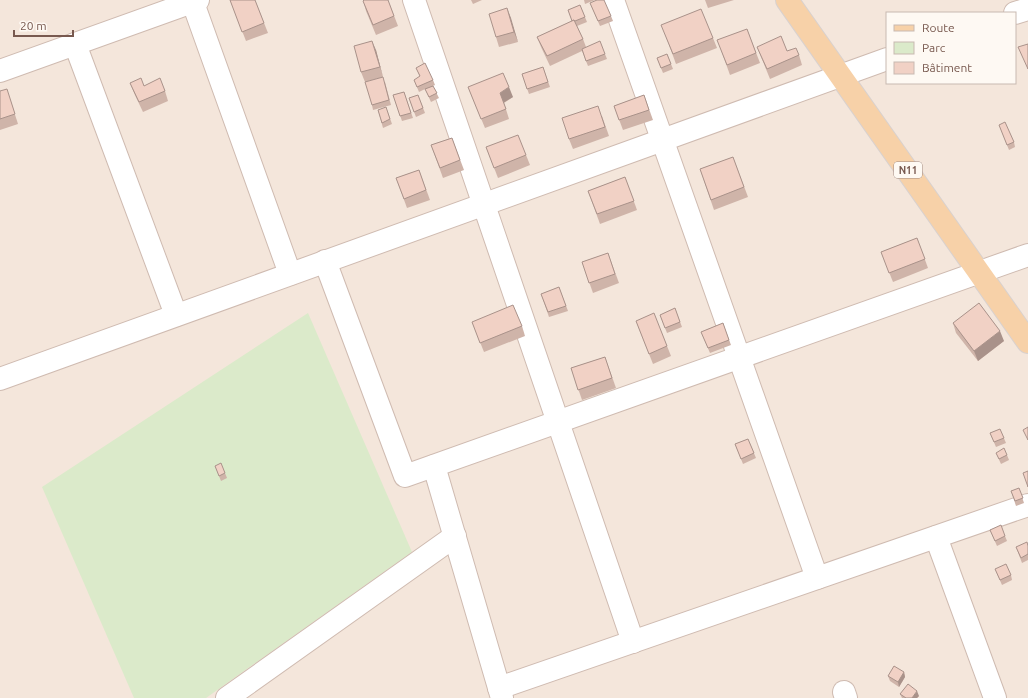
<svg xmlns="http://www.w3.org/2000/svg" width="1028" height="698" font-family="Ubuntu,sans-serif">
  <rect width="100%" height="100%" fill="#fcf4ec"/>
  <path fill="#f4e6db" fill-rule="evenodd" d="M 0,0 L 1028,0 L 1028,698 L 0,698 ZM 887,13 L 1015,13 L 1015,83 L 887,83 Z"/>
  <path fill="#dbeaca" d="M 308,313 L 412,552 L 206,698 L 134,698 L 42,487 Z"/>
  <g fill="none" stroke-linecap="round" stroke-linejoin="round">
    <g stroke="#cfbbb1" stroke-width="24">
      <g id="minor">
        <path d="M 192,0 L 290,274"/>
        <path d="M 414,0 L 633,642"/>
        <path d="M 613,0 L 817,578"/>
        <path d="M 1015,13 L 1028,9"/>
        <path d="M 75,44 L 176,315"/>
        <path d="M 0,71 L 198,0"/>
        <path d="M 325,261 L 405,476 L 1028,255"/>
        <path d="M 0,379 L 887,59"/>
        <path d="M 434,466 L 502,698"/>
        <path d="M 936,537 L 995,698"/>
        <path d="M 499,688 L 1028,505"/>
        <path d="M 844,692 L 846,698"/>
        <path d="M 227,698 L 455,536"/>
      </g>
    </g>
    <g stroke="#d9d1ce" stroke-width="24">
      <path id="primary" d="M 787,0 L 1028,342"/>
    </g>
    <use href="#minor" stroke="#fff" stroke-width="22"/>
    <use href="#primary" stroke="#f7d1a8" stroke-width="22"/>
  </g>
  <g fill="#cfb4a9">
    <path d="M 230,0 L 255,0 L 268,33 L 246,41 Z"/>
    <path d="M 363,0 L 388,0 L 398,26 L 376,35 L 366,11 Z"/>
    <path d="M 471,0 L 482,0 L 473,4 Z"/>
    <path d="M 584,0 L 595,0 L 585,4 Z"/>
    <path d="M 705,0 L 734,0 L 708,8 Z"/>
    <path d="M 590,3 L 611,16 L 613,21 L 600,26 Z"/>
    <path d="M 580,5 L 587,22 L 577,26 L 583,39 L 586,47 L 605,54 L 607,59 L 588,66 L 582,51 L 550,66 L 541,47 L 537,37 L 572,21 L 568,10 Z"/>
    <path d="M 507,8 L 518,42 L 499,47 L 496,37 Z"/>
    <path d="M 747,29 L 760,63 L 730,75 L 721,50 Z"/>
    <path d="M 665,34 L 713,38 L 717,48 L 676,64 Z"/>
    <path d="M 757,47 L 787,51 L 799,55 L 802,65 L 770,79 Z"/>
    <path d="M 376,50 L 383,77 L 365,82 L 361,72 Z"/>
    <path d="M 667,54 L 673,69 L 663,73 L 657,58 Z"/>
    <path d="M 543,67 L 550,87 L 529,94 L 522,74 Z"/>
    <path d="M 416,68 L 433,80 L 435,85 L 433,86 L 439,98 L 431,102 L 425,89 L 419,92 L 414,80 L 420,77 Z"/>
    <path d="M 385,82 L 391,105 L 373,110 L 372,105 Z"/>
    <path d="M 130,83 L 144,86 L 165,91 L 168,101 L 143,112 L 134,93 Z"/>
    <path d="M 468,87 L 513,97 L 504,103 L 509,119 L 485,128 Z"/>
    <path d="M 0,91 L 10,99 L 18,124 L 0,130 Z"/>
    <path d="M 404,92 L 413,118 L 402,121 L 393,95 Z"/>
    <path d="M 418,95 L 425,113 L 416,117 L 409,98 Z"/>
    <path d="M 644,95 L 653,120 L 623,130 L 614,106 Z"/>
    <path d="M 386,107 L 392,124 L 383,128 L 378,110 Z"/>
    <path d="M 602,116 L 609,136 L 573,149 L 569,139 Z"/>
    <path d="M 999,125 L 1014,142 L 1015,147 L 1009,150 Z"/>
    <path d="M 452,138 L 464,170 L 443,178 L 431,145 Z"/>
    <path d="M 486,147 L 526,155 L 530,165 L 498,178 Z"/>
    <path d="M 733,157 L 748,197 L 714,210 L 700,169 Z"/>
    <path d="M 419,170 L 430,200 L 407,208 L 396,178 Z"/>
    <path d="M 625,177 L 637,210 L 600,224 L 588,191 Z"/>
    <path d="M 917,238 L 928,268 L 893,282 L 881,252 Z"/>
    <path d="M 608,253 L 619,283 L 593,293 L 582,262 Z"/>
    <path d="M 559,287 L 568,311 L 549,317 L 541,294 Z"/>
    <path d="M 675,308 L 682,327 L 667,333 L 660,315 Z"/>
    <path d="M 636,321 L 667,346 L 671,356 L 653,364 Z"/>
    <path d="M 472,322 L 522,326 L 525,336 L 484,352 Z"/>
    <path d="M 723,323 L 731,345 L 710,353 L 701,332 Z"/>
    <path d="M 953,323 L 1004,341 L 978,361 L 956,333 Z"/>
    <path d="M 605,357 L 616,388 L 582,400 L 571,368 Z"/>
    <path d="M 1000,429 L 1006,443 L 996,447 L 990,433 Z"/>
    <path d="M 748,439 L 756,458 L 743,464 L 735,444 Z"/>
    <path d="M 996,453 L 1007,455 L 1009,460 L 1001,464 Z"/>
    <path d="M 215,466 L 225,473 L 227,478 L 221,481 Z"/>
    <path d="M 1019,488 L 1024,503 L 1016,506 L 1011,491 Z"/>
    <path d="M 990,530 L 1005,536 L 1007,541 L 997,546 Z"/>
    <path d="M 1028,546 L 1028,560 L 1022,563 L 1016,547 Z"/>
    <path d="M 995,569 L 1011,575 L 1012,580 L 1002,585 Z"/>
    <path d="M 904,672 L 905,677 L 899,687 L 890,681 L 888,676 Z"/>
    <path d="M 900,694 L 919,696 L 917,698 L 902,698 Z"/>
  </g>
  <g fill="#a9928a">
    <path d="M 507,8 L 511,18 L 518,42 L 514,32 Z"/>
    <path d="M 372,41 L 376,50 L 383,77 L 380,67 Z"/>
    <path d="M 509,87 L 513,97 L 503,103 L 500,93 Z"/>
    <path d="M 1000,331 L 1004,341 L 978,361 L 974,351 Z"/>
    <path d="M 904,672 L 905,677 L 899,687 L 898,682 Z"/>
    <path d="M 917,691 L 919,696 L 917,698 L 912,698 Z"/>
  </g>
  <g fill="#f1d1c5" stroke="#a9928a">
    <path d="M 230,0 L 255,0 L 264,23 L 242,32 Z"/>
    <path d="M 364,0 L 388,0 L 394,16 L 373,25 L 363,1 Z"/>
    <path d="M 597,0 L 604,0 L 611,16 L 598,21 L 590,3 Z"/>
    <path d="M 580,5 L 585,17 L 575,21 L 574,20 L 572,21 L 568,10 Z"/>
    <path d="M 507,8 L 514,32 L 496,37 L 489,14 Z"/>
    <path d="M 701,9 L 713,38 L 673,54 L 661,25 Z"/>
    <path d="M 574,20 L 583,39 L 547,56 L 537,37 Z"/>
    <path d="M 747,29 L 756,53 L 727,65 L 717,40 Z"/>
    <path d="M 781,36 L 787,51 L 796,48 L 799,55 L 767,69 L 757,47 Z"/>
    <path d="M 372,41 L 380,67 L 361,72 L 354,46 Z"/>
    <path d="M 600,41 L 605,54 L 586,61 L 582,49 Z"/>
    <path d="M 1028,45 L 1028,69 L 1018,47 L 1028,44 Z"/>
    <path d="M 667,54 L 671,64 L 661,68 L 657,58 Z"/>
    <path d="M 425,63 L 433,80 L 417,87 L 414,80 L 420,76 L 416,68 Z"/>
    <path d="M 543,67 L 548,82 L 527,89 L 522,74 Z"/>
    <path d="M 503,73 L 509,87 L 500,93 L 506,109 L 481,119 L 468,87 Z"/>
    <path d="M 383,77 L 389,100 L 372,105 L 365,82 Z"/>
    <path d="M 141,78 L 144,86 L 160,78 L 165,91 L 139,102 L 130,83 Z"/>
    <path d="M 433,86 L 437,93 L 429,97 L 425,89 Z"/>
    <path d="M 7,89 L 15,114 L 0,119 L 0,91 Z"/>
    <path d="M 404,92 L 411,113 L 400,116 L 393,95 Z"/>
    <path d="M 418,95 L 423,108 L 414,112 L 409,98 Z"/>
    <path d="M 644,95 L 649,110 L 619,120 L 614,106 Z"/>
    <path d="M 598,106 L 605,127 L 569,139 L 562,118 Z"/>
    <path d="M 386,107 L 390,119 L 382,123 L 378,110 Z"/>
    <path d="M 1005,122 L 1014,142 L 1007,145 L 999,125 Z"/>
    <path d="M 518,135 L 526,155 L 494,168 L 486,147 Z"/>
    <path d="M 452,138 L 460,160 L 440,168 L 431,145 Z"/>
    <path d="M 733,157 L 744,187 L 711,200 L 700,169 Z"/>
    <path d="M 419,170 L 426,190 L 404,199 L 396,178 Z"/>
    <path d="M 625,177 L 634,201 L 597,214 L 588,191 Z"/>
    <path d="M 917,238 L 925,259 L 889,273 L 881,252 Z"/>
    <path d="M 608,253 L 615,274 L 589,283 L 582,262 Z"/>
    <path d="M 559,287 L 566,306 L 548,312 L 541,294 Z"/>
    <path d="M 979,303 L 1000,331 L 974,351 L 953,323 Z"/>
    <path d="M 513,305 L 522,326 L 480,343 L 472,322 Z"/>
    <path d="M 675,308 L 680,322 L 665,328 L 660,315 Z"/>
    <path d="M 654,313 L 667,346 L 649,354 L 636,321 Z"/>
    <path d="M 723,323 L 729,340 L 708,348 L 701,332 Z"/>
    <path d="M 605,357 L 612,378 L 578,390 L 571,368 Z"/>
    <path d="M 1028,427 L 1028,440 L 1023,430 Z"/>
    <path d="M 1000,429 L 1004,438 L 994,442 L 990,433 Z"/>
    <path d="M 748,439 L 754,453 L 741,459 L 735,444 Z"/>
    <path d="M 1004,448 L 1007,455 L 999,459 L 996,453 Z"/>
    <path d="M 221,463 L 225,473 L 219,476 L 215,466 Z"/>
    <path d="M 1028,471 L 1028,487 L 1023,473 Z"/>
    <path d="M 1019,488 L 1023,498 L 1015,501 L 1011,491 Z"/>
    <path d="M 1001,525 L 1005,536 L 995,541 L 990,530 Z"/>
    <path d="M 1027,542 L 1028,546 L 1028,554 L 1021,558 L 1016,547 Z"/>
    <path d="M 1006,564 L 1011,575 L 1000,580 L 995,569 Z"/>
    <path d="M 894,666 L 904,672 L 898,682 L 888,676 Z"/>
    <path d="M 908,684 L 917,691 L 912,698 L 906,698 L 900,694 Z"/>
  </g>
  <g text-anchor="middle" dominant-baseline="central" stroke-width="3" stroke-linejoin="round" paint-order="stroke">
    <rect fill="#fef9f3" stroke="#a08980" stroke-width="1" x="894" y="162" width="28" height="16" rx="3"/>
    <g font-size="10" font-weight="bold" fill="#78594f">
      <text x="908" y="170">N11</text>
    </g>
  </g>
  <rect x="886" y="12" width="130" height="72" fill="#fef9f3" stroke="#c8b9b1"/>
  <rect x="894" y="25" width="20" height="6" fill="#f7d1a8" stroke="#c8b9b1"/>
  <text x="922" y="32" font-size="12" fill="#78594f">Route</text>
  <rect x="894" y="42" width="20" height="12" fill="#dbeaca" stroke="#c8b9b1"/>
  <text x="922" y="52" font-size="12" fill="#78594f">Parc</text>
  <rect x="894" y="62" width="20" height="12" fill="#f1d1c5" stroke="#c8b9b1"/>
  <text x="922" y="72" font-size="12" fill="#78594f">Bâtiment</text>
  <path d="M14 30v6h59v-6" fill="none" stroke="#78594f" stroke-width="2"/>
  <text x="20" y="30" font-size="12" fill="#78594f" stroke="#fef9f3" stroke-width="3" paint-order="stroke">20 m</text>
</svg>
